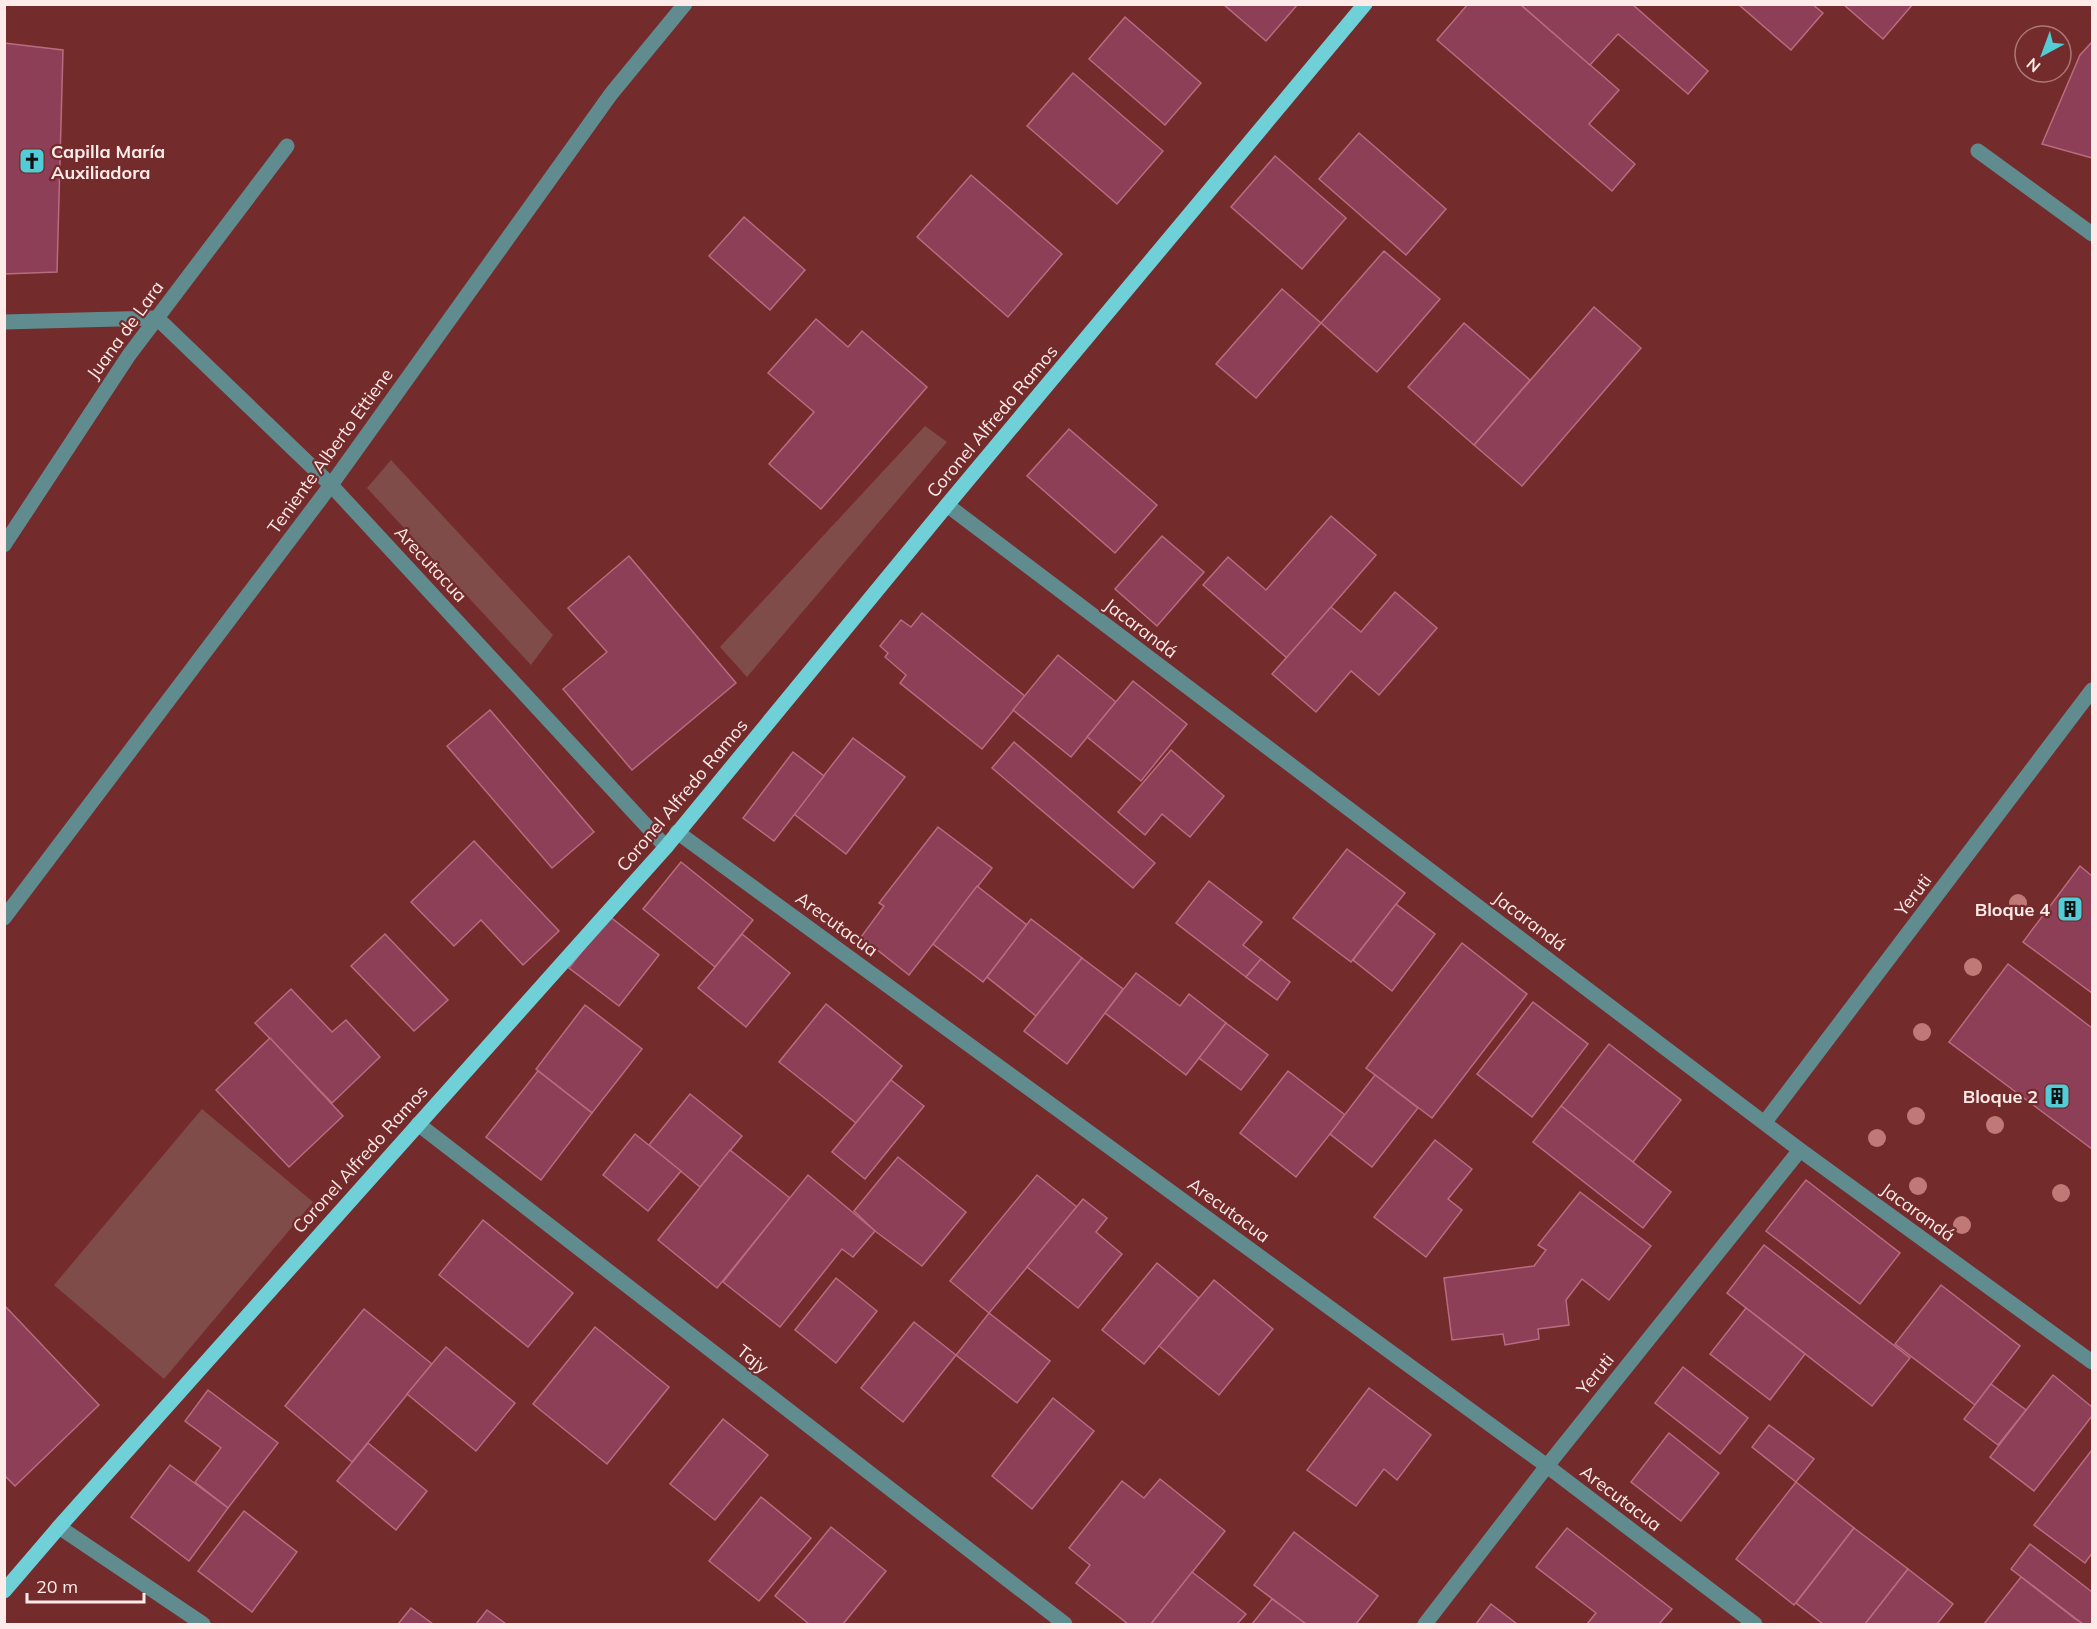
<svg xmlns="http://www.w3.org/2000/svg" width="2097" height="1629" font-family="Mulish,sans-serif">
  <rect width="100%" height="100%" fill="#742b2b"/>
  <g fill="#804c49">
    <path d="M 925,426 L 947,442 L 747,677 L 720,647 Z"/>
    <path d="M 391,460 L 553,635 L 531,665 L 367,488 Z"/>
    <path d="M 202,1109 L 313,1202 L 164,1379 L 54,1285 Z"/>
  </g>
  <g fill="#8c3f56" stroke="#ba6b80" stroke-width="1.5">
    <path d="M 1223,4 L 1298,4 L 1266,41 Z"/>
    <path d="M 1468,4 L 1520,4 L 1619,90 L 1589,124 L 1635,164 L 1612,191 L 1437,40 Z"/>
    <path d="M 1520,4 L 1632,4 L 1708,71 L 1688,94 L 1618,34 L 1590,65 Z"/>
    <path d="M 1738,4 L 1812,4 L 1823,13 L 1791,50 Z"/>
    <path d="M 1843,4 L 1913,4 L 1883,39 Z"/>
    <path d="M 1125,17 L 1201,83 L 1165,125 L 1089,59 Z"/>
    <path d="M 2092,42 L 2092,158 L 2042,144 L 2080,55 Z"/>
    <path d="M 4,43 L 63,50 L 57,272 L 4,274 Z"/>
    <path d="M 1073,73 L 1163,151 L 1117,204 L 1027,126 Z"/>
    <path d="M 1359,133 L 1446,209 L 1406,255 L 1319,179 Z"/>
    <path d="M 1275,156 L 1346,218 L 1302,269 L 1231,207 Z"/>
    <path d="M 971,175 L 1062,254 L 1008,317 L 917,237 Z"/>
    <path d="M 744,217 L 805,270 L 770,310 L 709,256 Z"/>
    <path d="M 1384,251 L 1440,299 L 1377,372 L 1321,323 Z"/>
    <path d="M 1282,289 L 1321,323 L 1256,398 L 1216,364 Z"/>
    <path d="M 1594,307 L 1641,348 L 1522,486 L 1474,445 Z"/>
    <path d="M 816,319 L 848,347 L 862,331 L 927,387 L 821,509 L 769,464 L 814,412 L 768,373 Z"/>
    <path d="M 1464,323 L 1530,380 L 1474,445 L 1408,387 Z"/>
    <path d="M 1069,429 L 1157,505 L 1115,553 L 1027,476 Z"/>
    <path d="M 1331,516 L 1376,555 L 1287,658 L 1203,585 L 1228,557 L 1266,590 Z"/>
    <path d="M 1162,536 L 1204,572 L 1157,626 L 1115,589 Z"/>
    <path d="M 629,556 L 736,683 L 632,770 L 563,689 L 607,652 L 568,608 Z"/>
    <path d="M 1395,592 L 1437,628 L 1379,695 L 1351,671 L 1316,712 L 1272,674 L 1331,607 L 1361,632 Z"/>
    <path d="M 922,613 L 1025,696 L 982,749 L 900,683 L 906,675 L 885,657 L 888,653 L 880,646 L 901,620 L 911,627 Z"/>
    <path d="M 1058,655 L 1116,702 L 1071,757 L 1013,710 Z"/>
    <path d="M 1133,681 L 1187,724 L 1141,781 L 1087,737 Z"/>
    <path d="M 490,710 L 594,832 L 552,868 L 447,746 Z"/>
    <path d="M 853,738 L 905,777 L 846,854 L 794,814 Z"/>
    <path d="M 1014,742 L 1155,863 L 1133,888 L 992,768 Z"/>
    <path d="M 1171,750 L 1224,796 L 1190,837 L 1162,814 L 1145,835 L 1118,812 Z"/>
    <path d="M 793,752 L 824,776 L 774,841 L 743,818 Z"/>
    <path d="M 938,827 L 992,868 L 909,975 L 861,937 L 884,906 L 879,903 Z"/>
    <path d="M 474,841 L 559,931 L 523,965 L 481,920 L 454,946 L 411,902 Z"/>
    <path d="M 1347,849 L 1405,893 L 1351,962 L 1293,918 Z"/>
    <path d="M 681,862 L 753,920 L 715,967 L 643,909 Z"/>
    <path d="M 2080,866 L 2092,876 L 2092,993 L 2023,942 Z"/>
    <path d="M 1209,881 L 1262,922 L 1243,945 L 1261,959 L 1246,977 L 1176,923 Z"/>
    <path d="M 977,886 L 1027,925 L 983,982 L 933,944 Z"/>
    <path d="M 1396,904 L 1435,934 L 1392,991 L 1353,960 Z"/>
    <path d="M 609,916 L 659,955 L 619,1006 L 569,968 Z"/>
    <path d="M 1031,919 L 1082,958 L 1036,1016 L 987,977 Z"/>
    <path d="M 385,934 L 448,1000 L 414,1031 L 351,966 Z"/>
    <path d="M 742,934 L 790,973 L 746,1027 L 698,988 Z"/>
    <path d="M 1462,943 L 1527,994 L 1432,1118 L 1366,1068 Z"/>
    <path d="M 1082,958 L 1123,989 L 1067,1064 L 1024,1031 Z"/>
    <path d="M 1261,959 L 1290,982 L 1277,1000 L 1246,977 Z"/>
    <path d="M 2008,964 L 2092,1028 L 2092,1149 L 1949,1042 Z"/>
    <path d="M 1136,973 L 1180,1006 L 1189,994 L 1226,1023 L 1186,1075 L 1105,1013 Z"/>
    <path d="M 291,989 L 332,1032 L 346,1020 L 380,1057 L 332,1103 L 255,1023 Z"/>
    <path d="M 1533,1002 L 1588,1044 L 1532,1117 L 1477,1074 Z"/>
    <path d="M 826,1004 L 902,1066 L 856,1123 L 779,1062 Z"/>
    <path d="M 585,1005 L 642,1049 L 592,1113 L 536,1069 Z"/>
    <path d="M 1226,1023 L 1268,1055 L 1241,1090 L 1199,1058 Z"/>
    <path d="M 270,1038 L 343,1116 L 289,1167 L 216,1090 Z"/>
    <path d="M 1609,1044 L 1681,1100 L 1633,1162 L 1561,1106 Z"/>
    <path d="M 538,1071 L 592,1113 L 541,1180 L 486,1137 Z"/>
    <path d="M 1288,1071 L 1345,1115 L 1296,1177 L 1240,1133 Z"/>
    <path d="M 1375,1075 L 1418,1108 L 1372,1167 L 1330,1134 Z"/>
    <path d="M 891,1080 L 924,1106 L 865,1179 L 832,1152 Z"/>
    <path d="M 690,1094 L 742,1136 L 700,1187 L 649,1145 Z"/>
    <path d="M 1561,1106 L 1671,1192 L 1643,1228 L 1533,1142 Z"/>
    <path d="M 635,1134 L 681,1171 L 648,1211 L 603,1175 Z"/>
    <path d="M 1435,1140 L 1472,1169 L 1448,1199 L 1462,1210 L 1426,1257 L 1374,1217 Z"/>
    <path d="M 730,1150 L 790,1198 L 717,1288 L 658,1240 Z"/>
    <path d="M 898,1157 L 966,1212 L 922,1266 L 875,1231 L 854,1211 Z"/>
    <path d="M 808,1175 L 875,1231 L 853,1257 L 842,1249 L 780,1327 L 723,1282 Z"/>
    <path d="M 1037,1175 L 1077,1207 L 989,1313 L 950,1281 Z"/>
    <path d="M 1806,1180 L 1900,1253 L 1860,1304 L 1766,1231 Z"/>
    <path d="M 1580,1192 L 1651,1246 L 1609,1300 L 1582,1279 L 1566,1300 L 1569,1325 L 1538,1329 L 1539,1339 L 1505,1345 L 1503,1334 L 1452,1340 L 1444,1278 L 1534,1266 L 1546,1250 L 1538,1245 Z"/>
    <path d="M 1083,1199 L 1107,1218 L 1096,1232 L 1122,1254 L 1078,1308 L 1027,1267 Z"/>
    <path d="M 483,1220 L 573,1293 L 528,1347 L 439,1275 Z"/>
    <path d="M 1764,1245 L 1910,1358 L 1872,1406 L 1727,1293 Z"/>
    <path d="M 1157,1263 L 1199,1298 L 1144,1364 L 1102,1330 Z"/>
    <path d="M 836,1278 L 877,1311 L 836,1363 L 795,1330 Z"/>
    <path d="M 1214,1280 L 1273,1329 L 1219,1395 L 1159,1346 Z"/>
    <path d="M 1941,1285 L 2020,1346 L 1975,1405 L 1895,1344 Z"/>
    <path d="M 4,1305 L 99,1405 L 15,1486 L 4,1475 Z"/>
    <path d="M 1746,1308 L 1805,1354 L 1770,1400 L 1710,1354 Z"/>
    <path d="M 364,1309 L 432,1364 L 352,1462 L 285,1406 Z"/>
    <path d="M 989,1313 L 1050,1361 L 1017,1403 L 956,1355 Z"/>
    <path d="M 914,1322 L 956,1355 L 903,1422 L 861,1388 Z"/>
    <path d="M 595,1327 L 669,1387 L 607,1464 L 533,1404 Z"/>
    <path d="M 446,1347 L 515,1403 L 476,1451 L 407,1394 Z"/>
    <path d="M 1683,1367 L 1748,1418 L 1720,1454 L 1655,1403 Z"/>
    <path d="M 2053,1375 L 2092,1407 L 2092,1416 L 2034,1491 L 1990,1457 Z"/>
    <path d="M 1991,1384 L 2026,1410 L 1998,1445 L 1964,1419 Z"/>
    <path d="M 1369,1388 L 1431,1435 L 1397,1480 L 1384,1469 L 1356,1506 L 1307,1470 Z"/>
    <path d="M 208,1390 L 278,1443 L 228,1508 L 195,1482 L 221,1448 L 185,1421 Z"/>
    <path d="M 1053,1398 L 1094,1431 L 1032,1509 L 992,1476 Z"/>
    <path d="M 723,1419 L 768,1455 L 715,1520 L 670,1484 Z"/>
    <path d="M 1769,1425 L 1814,1459 L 1796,1482 L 1752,1447 Z"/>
    <path d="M 1669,1433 L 1719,1473 L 1681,1521 L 1631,1482 Z"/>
    <path d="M 368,1443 L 427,1491 L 396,1530 L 337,1481 Z"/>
    <path d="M 2092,1450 L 2092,1553 L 2085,1563 L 2034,1525 Z"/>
    <path d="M 170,1465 L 228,1508 L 189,1561 L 131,1517 Z"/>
    <path d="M 1160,1479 L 1225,1531 L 1151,1624 L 1128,1624 L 1076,1583 L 1090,1565 L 1069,1548 L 1122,1481 L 1144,1498 Z"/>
    <path d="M 1796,1482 L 1854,1528 L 1794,1605 L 1736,1559 Z"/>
    <path d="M 761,1497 L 811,1538 L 759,1601 L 709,1561 Z"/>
    <path d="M 244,1511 L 297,1552 L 252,1612 L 198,1571 Z"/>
    <path d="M 831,1527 L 886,1571 L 843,1624 L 809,1624 L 775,1596 Z"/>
    <path d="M 1567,1528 L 1672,1609 L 1659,1624 L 1587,1624 L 1596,1613 L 1536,1567 Z"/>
    <path d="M 1854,1528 L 1908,1569 L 1865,1624 L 1823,1624 L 1796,1603 Z"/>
    <path d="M 1294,1532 L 1378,1596 L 1356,1624 L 1306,1624 L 1254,1585 Z"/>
    <path d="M 2030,1544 L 2092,1592 L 2092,1624 L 2083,1624 L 2011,1569 Z"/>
    <path d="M 1908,1569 L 1953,1604 L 1937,1624 L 1865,1624 Z"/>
    <path d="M 1192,1572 L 1246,1614 L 1237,1624 L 1151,1624 Z"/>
    <path d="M 2021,1577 L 2074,1618 L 2083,1624 L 1984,1624 Z"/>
    <path d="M 1272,1599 L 1306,1624 L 1252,1624 Z"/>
    <path d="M 1491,1604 L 1517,1624 L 1476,1624 Z"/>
    <path d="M 411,1608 L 433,1624 L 398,1624 Z"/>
    <path d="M 487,1610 L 506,1624 L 476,1624 Z"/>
  </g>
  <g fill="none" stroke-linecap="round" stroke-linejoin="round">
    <g stroke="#608c90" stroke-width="15">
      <path d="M 1978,151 L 2092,234"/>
      <path d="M 4,322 L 157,318 L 331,485 L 666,847"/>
      <path d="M 947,505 L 1800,1150 L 2092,1362"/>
      <path d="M 4,545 L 129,355 L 287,146"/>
      <path d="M 677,832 L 1547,1466 L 1755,1624"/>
      <path d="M 4,918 L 331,485 L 611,94 L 685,4"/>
      <path d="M 1765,1122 L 2092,690"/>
      <path d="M 418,1124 L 1065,1624"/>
      <path d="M 59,1527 L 203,1624"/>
      <path d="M 1425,1624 L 1547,1466 L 1800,1150"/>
    </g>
    <path stroke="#70d0d8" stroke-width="15" d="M 4,1591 L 59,1527 L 666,847 L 947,505 L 1365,4"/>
  </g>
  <g fill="#c07976">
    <circle cx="2018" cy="903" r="9"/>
    <circle cx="1973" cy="967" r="9"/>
    <circle cx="1922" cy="1032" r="9"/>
    <circle cx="1916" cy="1116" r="9"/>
    <circle cx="1995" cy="1125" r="9"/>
    <circle cx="1877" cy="1138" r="9"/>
    <circle cx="1918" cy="1186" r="9"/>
    <circle cx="2061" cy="1193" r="9"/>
    <circle cx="1962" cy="1225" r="9"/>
  </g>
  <defs>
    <g id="church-square" transform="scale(1.35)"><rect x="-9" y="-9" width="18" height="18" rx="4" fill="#52ccd6" stroke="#742b2b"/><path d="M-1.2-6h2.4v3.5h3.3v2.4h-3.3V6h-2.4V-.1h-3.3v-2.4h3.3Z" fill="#111"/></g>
    <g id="building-square" transform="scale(1.35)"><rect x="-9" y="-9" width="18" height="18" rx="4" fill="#52ccd6" stroke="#742b2b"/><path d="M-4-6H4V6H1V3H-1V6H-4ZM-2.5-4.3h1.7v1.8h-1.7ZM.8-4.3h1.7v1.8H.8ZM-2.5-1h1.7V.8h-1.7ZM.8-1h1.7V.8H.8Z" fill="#111"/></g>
  </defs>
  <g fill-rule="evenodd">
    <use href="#church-square" x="32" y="161"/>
    <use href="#building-square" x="2070" y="909"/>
    <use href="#building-square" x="2057" y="1096"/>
  </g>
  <g text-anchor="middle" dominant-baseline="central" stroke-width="4.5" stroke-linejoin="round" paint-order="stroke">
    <g font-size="18" font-weight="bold" fill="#fdebe9" stroke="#742b2b" text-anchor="end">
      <text x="51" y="151" text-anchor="start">Capilla María<tspan x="51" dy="21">Auxiliadora</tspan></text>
      <text x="2050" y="909">Bloque 4</text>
      <text x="2038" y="1096">Bloque 2</text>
    </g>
    <g font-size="18" fill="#fdebe9" stroke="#742b2b">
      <text transform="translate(125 330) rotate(-54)">Juana de Lara</text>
      <text transform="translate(992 421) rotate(-50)">Coronel Alfredo Ramos</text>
      <text transform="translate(330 451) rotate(-54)">Teniente Alberto Ettiene</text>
      <text transform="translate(431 564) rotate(47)">Arecutacua</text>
      <text transform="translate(1141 628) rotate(37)">Jacarandá</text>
      <text transform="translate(682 795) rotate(-50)">Coronel Alfredo Ramos</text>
      <text transform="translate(1913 895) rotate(-53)">Yeruti</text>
      <text transform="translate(1530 921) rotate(37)">Jacarandá</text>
      <text transform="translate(837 924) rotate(36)">Arecutacua</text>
      <text transform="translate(360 1159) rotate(-48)">Coronel Alfredo Ramos</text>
      <text transform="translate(1229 1210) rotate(36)">Arecutacua</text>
      <text transform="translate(1918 1212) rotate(36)">Jacarandá</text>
      <text transform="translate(753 1359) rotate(38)">Tajy</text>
      <text transform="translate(1595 1374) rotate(-51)">Yeruti</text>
      <text transform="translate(1621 1498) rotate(37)">Arecutacua</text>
    </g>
  </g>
  <rect width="2097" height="1629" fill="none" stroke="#fdebe9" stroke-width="12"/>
  <g transform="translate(2043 54) rotate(221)"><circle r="28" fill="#742b2b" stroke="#ab7877" stroke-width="1.5"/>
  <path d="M0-4.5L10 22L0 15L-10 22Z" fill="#52ccd6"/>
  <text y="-9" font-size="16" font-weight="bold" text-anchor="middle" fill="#fdebe9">N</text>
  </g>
  <path d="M27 1593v9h117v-9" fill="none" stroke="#fdebe9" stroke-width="3"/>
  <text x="36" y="1593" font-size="18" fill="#fdebe9" stroke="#742b2b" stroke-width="4.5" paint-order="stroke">20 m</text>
</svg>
